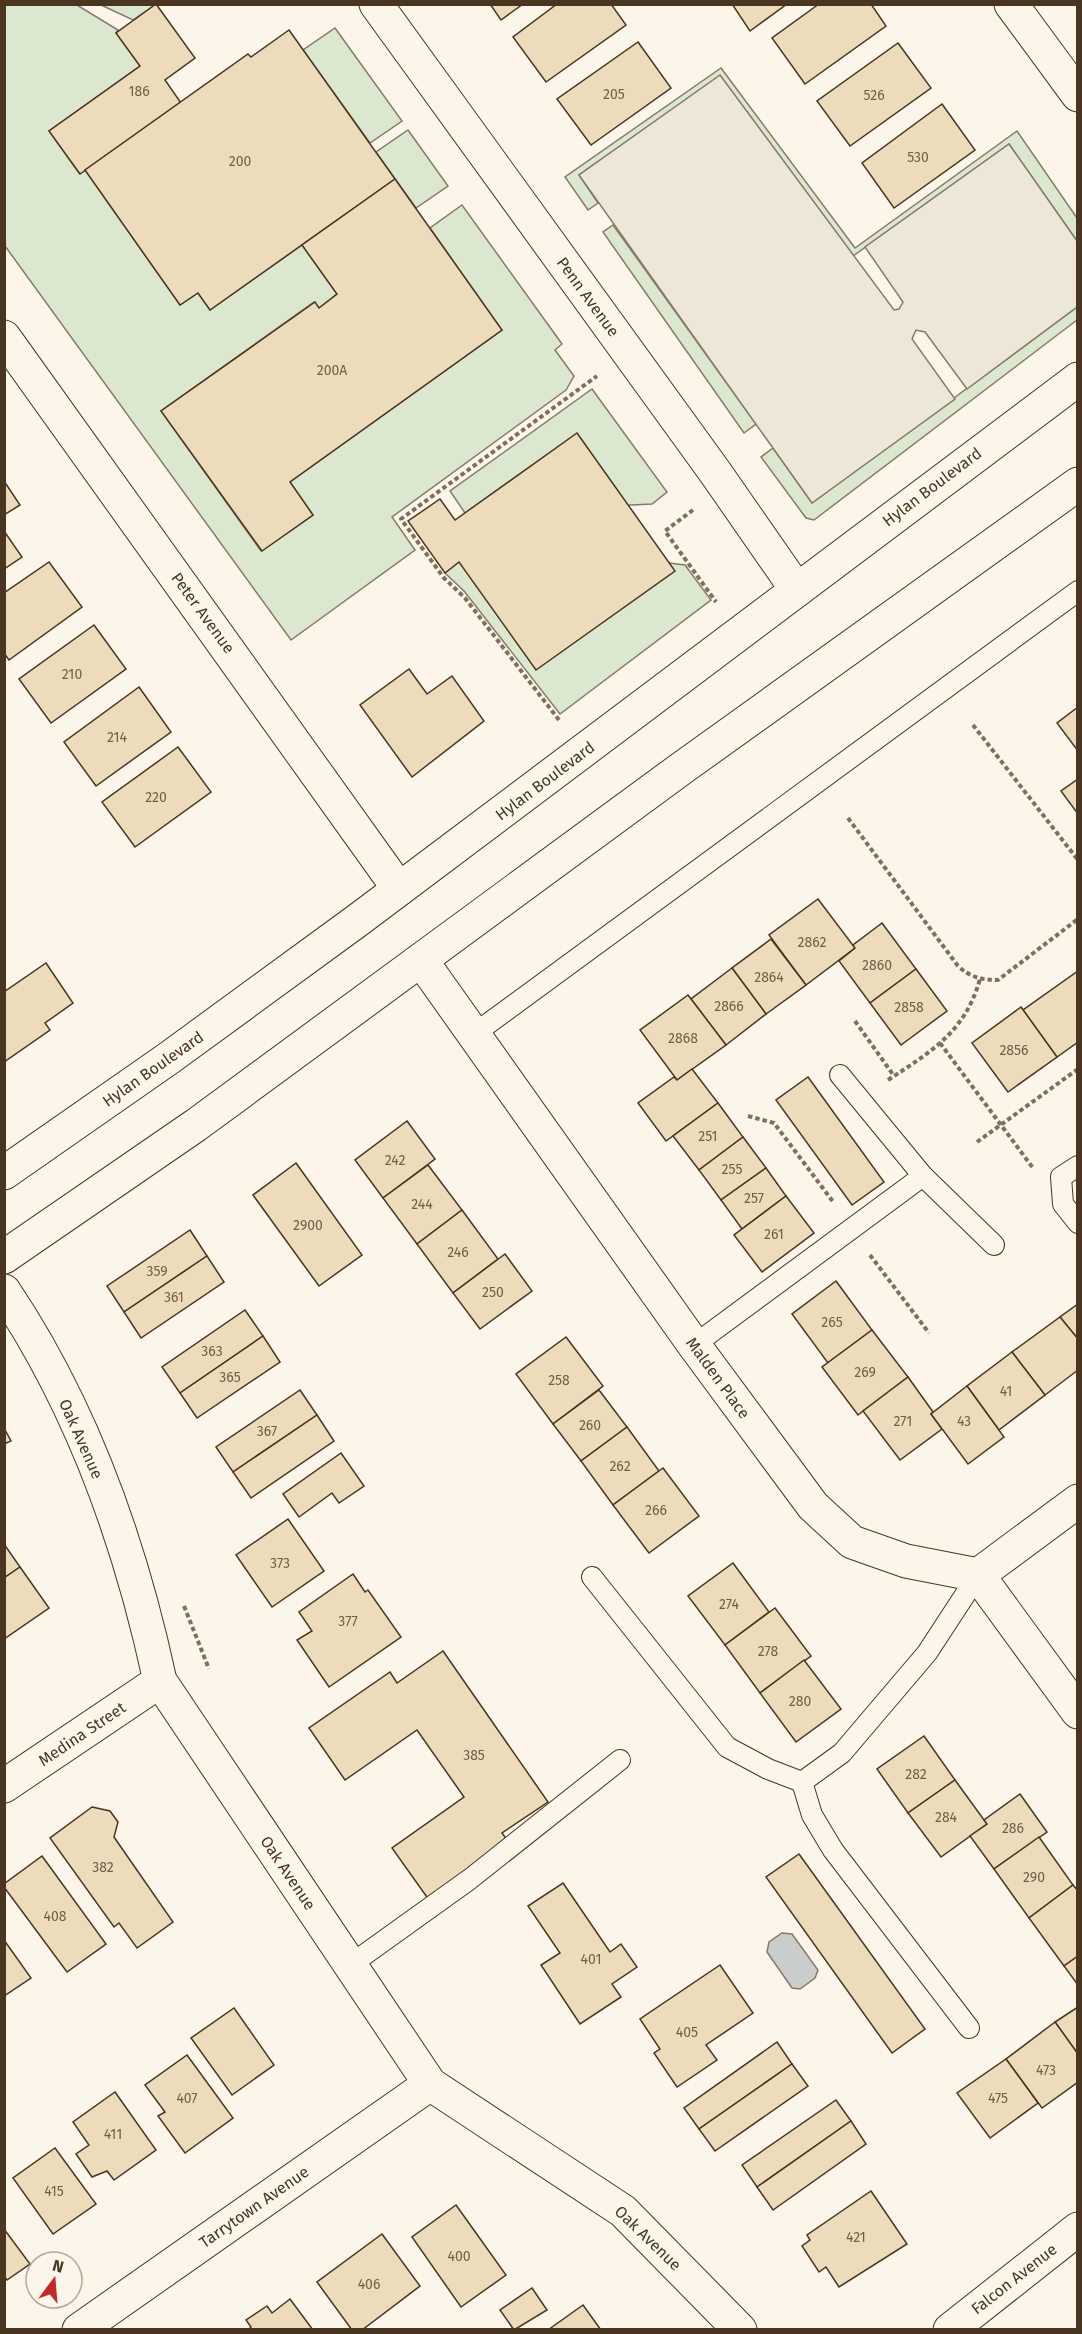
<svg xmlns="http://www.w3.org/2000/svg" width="1082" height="2334" font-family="'Fira Sans',sans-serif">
  <rect width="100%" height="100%" fill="#fbf6e9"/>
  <g fill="#dce7d0" stroke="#887966" stroke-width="1.5">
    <path d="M 4,5 L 77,5 L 118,30 L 116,33 L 140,66 L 49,131 L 79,173 L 85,170 L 180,305 L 198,293 L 210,310 L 302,245 L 337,294 L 319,308 L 314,302 L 161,411 L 261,551 L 313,515 L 290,482 L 502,330 L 430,228 L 462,205 L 562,344 L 555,350 L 574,376 L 566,390 L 392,517 L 415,550 L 291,640 L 5,246 Z"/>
    <path d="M 101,5 L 155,5 L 133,20 Z"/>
    <path d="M 335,28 L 402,121 L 370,143 L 303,50 Z"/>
    <path d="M 721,68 L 855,248 L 1017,131 L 1077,218 L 1077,241 L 1009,144 L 853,256 L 747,112 L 679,105 L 579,175 L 598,203 L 588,210 L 565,177 Z"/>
    <path d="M 408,130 L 448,186 L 416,208 L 376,152 Z"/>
    <path d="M 613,225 L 756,424 L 744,433 L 603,232 Z"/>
    <path d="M 1077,307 L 1077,320 L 814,520 L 806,518 L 761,457 L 773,448 L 812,503 Z"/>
    <path d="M 592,389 L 667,492 L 652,504 L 465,513 L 450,491 Z"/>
    <path d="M 459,562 L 669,563 L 685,565 L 711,600 L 560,714 L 464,591 L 445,573 Z"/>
  </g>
  <path fill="#ede7d9" stroke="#887966" stroke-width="1.5" d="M 720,75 L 894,310 L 899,309 L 903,302 L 865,247 L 1009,144 L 1077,241 L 1077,307 L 967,389 L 925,332 L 916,330 L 912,339 L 955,399 L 812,503 L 579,175 Z"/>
  <path fill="#c9cecd" stroke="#887966" stroke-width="1.5" d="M 782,1933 L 792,1934 L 818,1970 L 815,1978 L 800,1989 L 792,1988 L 767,1952 L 769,1942 Z"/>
  <g fill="#ecdcbc" stroke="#4a3520" stroke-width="1.5">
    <path d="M 156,4 L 195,58 L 165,80 L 181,103 L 80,174 L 49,131 L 140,66 L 116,33 Z"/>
    <path d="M 490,4 L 523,4 L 501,20 Z"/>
    <path d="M 557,4 L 611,4 L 626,25 L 546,82 L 513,37 Z"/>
    <path d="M 732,4 L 787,4 L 750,31 Z"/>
    <path d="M 819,4 L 871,4 L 886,26 L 805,84 L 772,38 Z"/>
    <path d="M 289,30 L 395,179 L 210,310 L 198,293 L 180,305 L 85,170 L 248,54 L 251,57 Z"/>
    <path d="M 638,42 L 671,88 L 591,145 L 557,99 Z"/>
    <path d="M 898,43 L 931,88 L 850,146 L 817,101 Z"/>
    <path d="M 942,104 L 975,150 L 894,208 L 862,163 Z"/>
    <path d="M 395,179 L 502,330 L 290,482 L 313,515 L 262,551 L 161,411 L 315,302 L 319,308 L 337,294 L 302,245 Z"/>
    <path d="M 577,433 L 675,571 L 536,670 L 459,562 L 445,573 L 408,521 L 440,499 L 455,520 Z"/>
    <path d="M 6,484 L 20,505 L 4,515 L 4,485 Z"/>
    <path d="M 4,531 L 22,557 L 4,569 Z"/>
    <path d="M 49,562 L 82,607 L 9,660 L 4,653 L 4,593 Z"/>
    <path d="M 94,625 L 126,669 L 51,723 L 19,679 Z"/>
    <path d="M 409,669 L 427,694 L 452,676 L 484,721 L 412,777 L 360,705 Z"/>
    <path d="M 139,687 L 171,732 L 96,786 L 64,742 Z"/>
    <path d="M 1078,707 L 1078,751 L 1057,723 Z"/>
    <path d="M 178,747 L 211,792 L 135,847 L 102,802 Z"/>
    <path d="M 1078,779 L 1078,814 L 1061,791 Z"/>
    <path d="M 818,899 L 855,948 L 806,985 L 769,935 Z"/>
    <path d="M 882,923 L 916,969 L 870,1003 L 839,961 L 855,948 L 853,945 Z"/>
    <path d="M 771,939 L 806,985 L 766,1014 L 732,968 Z"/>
    <path d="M 46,963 L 73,1003 L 45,1023 L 50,1030 L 4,1062 L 4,992 Z"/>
    <path d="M 732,968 L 766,1014 L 726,1045 L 691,999 Z"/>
    <path d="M 916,969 L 947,1011 L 901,1045 L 870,1003 Z"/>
    <path d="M 1078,971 L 1078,1042 L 1057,1057 L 1023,1010 Z"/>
    <path d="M 688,995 L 726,1045 L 677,1080 L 640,1030 Z"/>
    <path d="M 1021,1007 L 1057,1057 L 1008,1092 L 972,1043 Z"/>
    <path d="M 692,1069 L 718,1103 L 666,1141 L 638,1103 L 674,1077 L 677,1080 Z"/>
    <path d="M 808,1077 L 884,1182 L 852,1205 L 776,1100 Z"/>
    <path d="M 718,1103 L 743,1137 L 699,1170 L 673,1136 Z"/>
    <path d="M 407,1121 L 435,1159 L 383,1198 L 355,1160 Z"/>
    <path d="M 743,1137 L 766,1168 L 721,1200 L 699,1170 Z"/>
    <path d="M 296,1163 L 362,1255 L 319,1286 L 253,1195 Z"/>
    <path d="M 428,1165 L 462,1210 L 417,1244 L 383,1198 Z"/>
    <path d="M 766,1168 L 786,1196 L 742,1229 L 721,1200 Z"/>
    <path d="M 786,1196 L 814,1233 L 762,1272 L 734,1235 Z"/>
    <path d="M 462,1210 L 498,1259 L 453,1293 L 417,1244 Z"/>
    <path d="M 190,1230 L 207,1256 L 124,1312 L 107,1286 Z"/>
    <path d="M 505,1254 L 532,1291 L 480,1329 L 453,1293 Z"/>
    <path d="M 207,1256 L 224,1282 L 141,1338 L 124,1312 Z"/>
    <path d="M 836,1281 L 872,1330 L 828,1363 L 792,1314 Z"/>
    <path d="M 1078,1304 L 1078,1339 L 1060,1317 Z"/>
    <path d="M 245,1310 L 263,1336 L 180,1393 L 162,1367 Z"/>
    <path d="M 1060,1317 L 1078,1339 L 1078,1370 L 1045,1395 L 1012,1352 Z"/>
    <path d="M 872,1330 L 908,1377 L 858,1415 L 822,1367 Z"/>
    <path d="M 263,1336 L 280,1362 L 197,1418 L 180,1393 Z"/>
    <path d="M 566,1337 L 603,1386 L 553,1424 L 516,1374 Z"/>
    <path d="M 1012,1352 L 1045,1395 L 999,1430 L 967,1386 Z"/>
    <path d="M 908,1377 L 933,1412 L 931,1414 L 942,1429 L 900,1460 L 863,1411 Z"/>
    <path d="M 967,1386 L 1004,1437 L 968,1464 L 931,1414 Z"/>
    <path d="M 300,1390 L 317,1415 L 233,1472 L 216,1447 Z"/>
    <path d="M 599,1390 L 627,1427 L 581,1461 L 553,1424 Z"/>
    <path d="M 317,1415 L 334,1441 L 251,1498 L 233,1472 Z"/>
    <path d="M 627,1427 L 659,1471 L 613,1505 L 581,1461 Z"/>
    <path d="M 4,1428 L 11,1441 L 4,1444 Z"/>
    <path d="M 341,1453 L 364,1486 L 339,1503 L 332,1493 L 299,1517 L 283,1494 Z"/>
    <path d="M 663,1468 L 699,1516 L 649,1553 L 613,1505 Z"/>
    <path d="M 288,1519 L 324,1571 L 272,1607 L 236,1555 Z"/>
    <path d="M 4,1544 L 20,1567 L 4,1578 Z"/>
    <path d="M 733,1563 L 769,1612 L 725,1645 L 688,1596 Z"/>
    <path d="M 20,1567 L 49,1608 L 4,1639 L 4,1578 Z"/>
    <path d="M 353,1574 L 365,1592 L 368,1590 L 401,1637 L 329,1687 L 297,1640 L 312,1631 L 299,1612 Z"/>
    <path d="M 775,1608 L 811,1656 L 760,1693 L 725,1645 Z"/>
    <path d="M 443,1651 L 548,1802 L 502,1833 L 510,1844 L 429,1900 L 392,1848 L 464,1797 L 417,1730 L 345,1780 L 309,1728 L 390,1672 L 397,1683 Z"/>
    <path d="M 804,1660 L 841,1709 L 796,1742 L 760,1693 Z"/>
    <path d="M 924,1736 L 955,1780 L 908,1813 L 877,1769 Z"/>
    <path d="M 955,1780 L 987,1824 L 941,1857 L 908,1813 Z"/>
    <path d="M 1020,1794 L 1047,1832 L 994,1869 L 970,1836 L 987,1824 L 984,1820 Z"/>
    <path d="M 92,1807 L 110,1811 L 118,1822 L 114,1837 L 173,1922 L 137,1948 L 119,1923 L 114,1927 L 50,1838 Z"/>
    <path d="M 1039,1837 L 1073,1885 L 1029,1918 L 994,1869 Z"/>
    <path d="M 799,1854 L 925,2029 L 892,2053 L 766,1877 Z"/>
    <path d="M 42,1856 L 106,1944 L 67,1972 L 4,1887 L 4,1884 Z"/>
    <path d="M 563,1883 L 610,1952 L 621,1944 L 637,1967 L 612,1984 L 621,1997 L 580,2024 L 541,1965 L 560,1953 L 528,1906 Z"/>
    <path d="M 1073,1885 L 1078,1891 L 1078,1956 L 1064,1966 L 1029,1918 Z"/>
    <path d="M 4,1940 L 31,1978 L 4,1996 Z"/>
    <path d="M 1078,1956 L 1078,1985 L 1064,1966 Z"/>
    <path d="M 720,1965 L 753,2013 L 706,2045 L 717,2060 L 677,2087 L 654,2053 L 660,2049 L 640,2019 Z"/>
    <path d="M 1078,2007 L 1078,2054 L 1055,2022 Z"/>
    <path d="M 234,2008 L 274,2065 L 232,2095 L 191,2038 Z"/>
    <path d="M 1055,2022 L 1078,2054 L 1078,2082 L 1042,2108 L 1006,2059 Z"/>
    <path d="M 777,2042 L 792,2064 L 699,2129 L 684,2108 Z"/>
    <path d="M 187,2055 L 233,2118 L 185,2153 L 158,2116 L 165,2112 L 145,2085 Z"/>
    <path d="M 1006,2059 L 1038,2103 L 990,2138 L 957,2093 Z"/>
    <path d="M 792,2064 L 808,2086 L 715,2151 L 699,2129 Z"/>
    <path d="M 115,2092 L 156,2150 L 114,2180 L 107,2171 L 92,2177 L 76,2154 L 89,2145 L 73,2122 Z"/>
    <path d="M 836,2100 L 851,2121 L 757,2187 L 742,2165 Z"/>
    <path d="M 851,2121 L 866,2144 L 773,2210 L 757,2187 Z"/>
    <path d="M 55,2148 L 96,2204 L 53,2234 L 13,2178 Z"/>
    <path d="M 871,2191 L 907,2244 L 839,2287 L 826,2267 L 819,2272 L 802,2246 L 810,2240 L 807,2235 Z"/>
    <path d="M 456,2205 L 506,2275 L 461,2307 L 412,2237 Z"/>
    <path d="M 4,2229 L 30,2264 L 7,2280 L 4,2276 Z"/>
    <path d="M 382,2234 L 420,2286 L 362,2330 L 352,2330 L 317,2282 Z"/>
    <path d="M 532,2288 L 547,2310 L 514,2330 L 500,2310 Z"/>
    <path d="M 290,2299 L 313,2330 L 248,2330 L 251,2327 L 246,2320 L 267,2306 L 272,2313 Z"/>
    <path d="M 583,2305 L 601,2330 L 548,2330 Z"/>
  </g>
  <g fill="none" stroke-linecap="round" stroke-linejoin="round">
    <g stroke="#4a3520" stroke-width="22">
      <g id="lane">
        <path d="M 474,1034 L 1078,591"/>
        <path d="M 840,1075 L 923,1176 L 994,1245"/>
        <path d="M 1078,1166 L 1061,1177 L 1063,1204 L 1078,1223"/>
        <path d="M 694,1345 L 923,1176"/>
        <path d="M 592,1577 L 727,1747 L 768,1769 L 802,1782 L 842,1753 L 927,1653 L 978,1575"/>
        <path d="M 802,1782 L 812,1815 L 833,1850 L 969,2028"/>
        <path d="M 350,1965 L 470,1879 L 620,1760"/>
      </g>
    </g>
    <g stroke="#4a3520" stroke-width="35">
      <g id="street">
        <path d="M 376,4 L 715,472 L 797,590"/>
        <path d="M 1011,4 L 1078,95"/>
        <path d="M 4,337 L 399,889"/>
        <path d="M 421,960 L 694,1345 L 813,1506 L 852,1542 L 906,1561 L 978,1575 L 1078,1712"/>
        <path d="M 4,1291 C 82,1407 131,1546 160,1681 L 430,2084 L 623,2211 L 740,2330"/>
        <path d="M 978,1575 L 1078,1501"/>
        <path d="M 4,1786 L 160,1681"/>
        <path d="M 79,2330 L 430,2084"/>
        <path d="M 950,2330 L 1078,2229"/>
      </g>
    </g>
    <g stroke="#4a3520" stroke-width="35">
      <g id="primary">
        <path d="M 4,1173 L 169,1058 L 358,920 L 1078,379"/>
        <path d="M 4,1257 L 196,1125 L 682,768 L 1078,484"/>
      </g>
    </g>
    <g stroke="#7f6f5c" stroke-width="4" stroke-dasharray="4.5 3" stroke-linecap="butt">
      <path d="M 693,510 L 665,531 L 716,602"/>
      <path d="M 559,720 L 465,598 L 444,578 L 401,519 L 597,376"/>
      <path d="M 973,725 L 1078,860"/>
      <path d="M 848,818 L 958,966 C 970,977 981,980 998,980 L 1078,919"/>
      <path d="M 855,1021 L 894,1076"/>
      <path d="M 940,1043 L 1033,1168"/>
      <path d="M 888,1080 C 932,1051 965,1032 980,979"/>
      <path d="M 748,1116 L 774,1123 L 834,1203"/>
      <path d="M 977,1142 L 1078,1069"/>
      <path d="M 870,1255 L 929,1333"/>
      <path d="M 184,1606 L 209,1669"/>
    </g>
    <use href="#lane" stroke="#fbf6e9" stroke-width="20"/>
    <use href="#street" stroke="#fbf6e9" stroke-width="33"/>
    <use href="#primary" stroke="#fbf6e9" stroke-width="33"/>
  </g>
  <g text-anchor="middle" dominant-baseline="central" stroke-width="4.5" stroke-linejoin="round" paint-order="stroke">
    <g font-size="14" fill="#725f47">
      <text x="139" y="91">186</text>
      <text x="614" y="94">205</text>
      <text x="874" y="95">526</text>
      <text x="918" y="157">530</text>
      <text x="240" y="161">200</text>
      <text x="332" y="370">200A</text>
      <text x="72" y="674">210</text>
      <text x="117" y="737">214</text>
      <text x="156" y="797">220</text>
      <text x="812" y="942">2862</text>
      <text x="877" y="965">2860</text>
      <text x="769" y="977">2864</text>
      <text x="729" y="1006">2866</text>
      <text x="909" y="1007">2858</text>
      <text x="683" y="1038">2868</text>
      <text x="1014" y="1050">2856</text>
      <text x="708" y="1136">251</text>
      <text x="395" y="1160">242</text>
      <text x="732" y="1169">255</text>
      <text x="754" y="1198">257</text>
      <text x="422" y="1204">244</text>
      <text x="308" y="1225">2900</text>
      <text x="774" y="1234">261</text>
      <text x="458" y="1252">246</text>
      <text x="157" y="1271">359</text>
      <text x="493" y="1292">250</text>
      <text x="174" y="1297">361</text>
      <text x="832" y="1322">265</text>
      <text x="212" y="1351">363</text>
      <text x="865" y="1372">269</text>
      <text x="230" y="1377">365</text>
      <text x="559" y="1380">258</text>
      <text x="1006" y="1391">41</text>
      <text x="903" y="1421">271</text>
      <text x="964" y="1421">43</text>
      <text x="590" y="1425">260</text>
      <text x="267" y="1431">367</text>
      <text x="620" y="1466">262</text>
      <text x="656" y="1510">266</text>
      <text x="280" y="1563">373</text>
      <text x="729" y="1604">274</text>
      <text x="348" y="1621">377</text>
      <text x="768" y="1651">278</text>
      <text x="800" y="1701">280</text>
      <text x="474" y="1755">385</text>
      <text x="916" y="1774">282</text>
      <text x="946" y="1817">284</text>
      <text x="1013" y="1828">286</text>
      <text x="103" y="1867">382</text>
      <text x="1034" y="1877">290</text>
      <text x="55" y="1916">408</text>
      <text x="591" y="1959">401</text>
      <text x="687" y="2032">405</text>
      <text x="1046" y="2070">473</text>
      <text x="187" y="2098">407</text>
      <text x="998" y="2098">475</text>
      <text x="113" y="2134">411</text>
      <text x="54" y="2191">415</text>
      <text x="856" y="2237">421</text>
      <text x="459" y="2256">400</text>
      <text x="369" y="2284">406</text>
    </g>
    <g font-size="16" fill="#4a3520" stroke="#fbf6e9">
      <text transform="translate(588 297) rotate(54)">Penn Avenue</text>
      <text transform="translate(932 487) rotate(-37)">Hylan Boulevard</text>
      <text transform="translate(203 613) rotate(54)">Peter Avenue</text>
      <text transform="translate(545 781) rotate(-37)">Hylan Boulevard</text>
      <text transform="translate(153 1069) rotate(-35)">Hylan Boulevard</text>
      <text transform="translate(718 1378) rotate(54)">Malden Place</text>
      <text transform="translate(81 1439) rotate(66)">Oak Avenue</text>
      <text transform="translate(82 1734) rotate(-34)">Medina Street</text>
      <text transform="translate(288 1873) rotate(56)">Oak Avenue</text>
      <text transform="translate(254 2207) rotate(-35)">Tarrytown Avenue</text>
      <text transform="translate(648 2238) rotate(44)">Oak Avenue</text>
      <text transform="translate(1014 2279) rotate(-38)">Falcon Avenue</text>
    </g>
  </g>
  <rect width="1082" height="2334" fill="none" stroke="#4a3520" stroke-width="12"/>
  <g transform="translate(54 2280) rotate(16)"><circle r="28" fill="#fbf6e9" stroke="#b4a999" stroke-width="1.5"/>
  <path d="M0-4.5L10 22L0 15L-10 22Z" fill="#c62828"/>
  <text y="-9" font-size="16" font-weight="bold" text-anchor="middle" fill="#4a3520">N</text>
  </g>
</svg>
